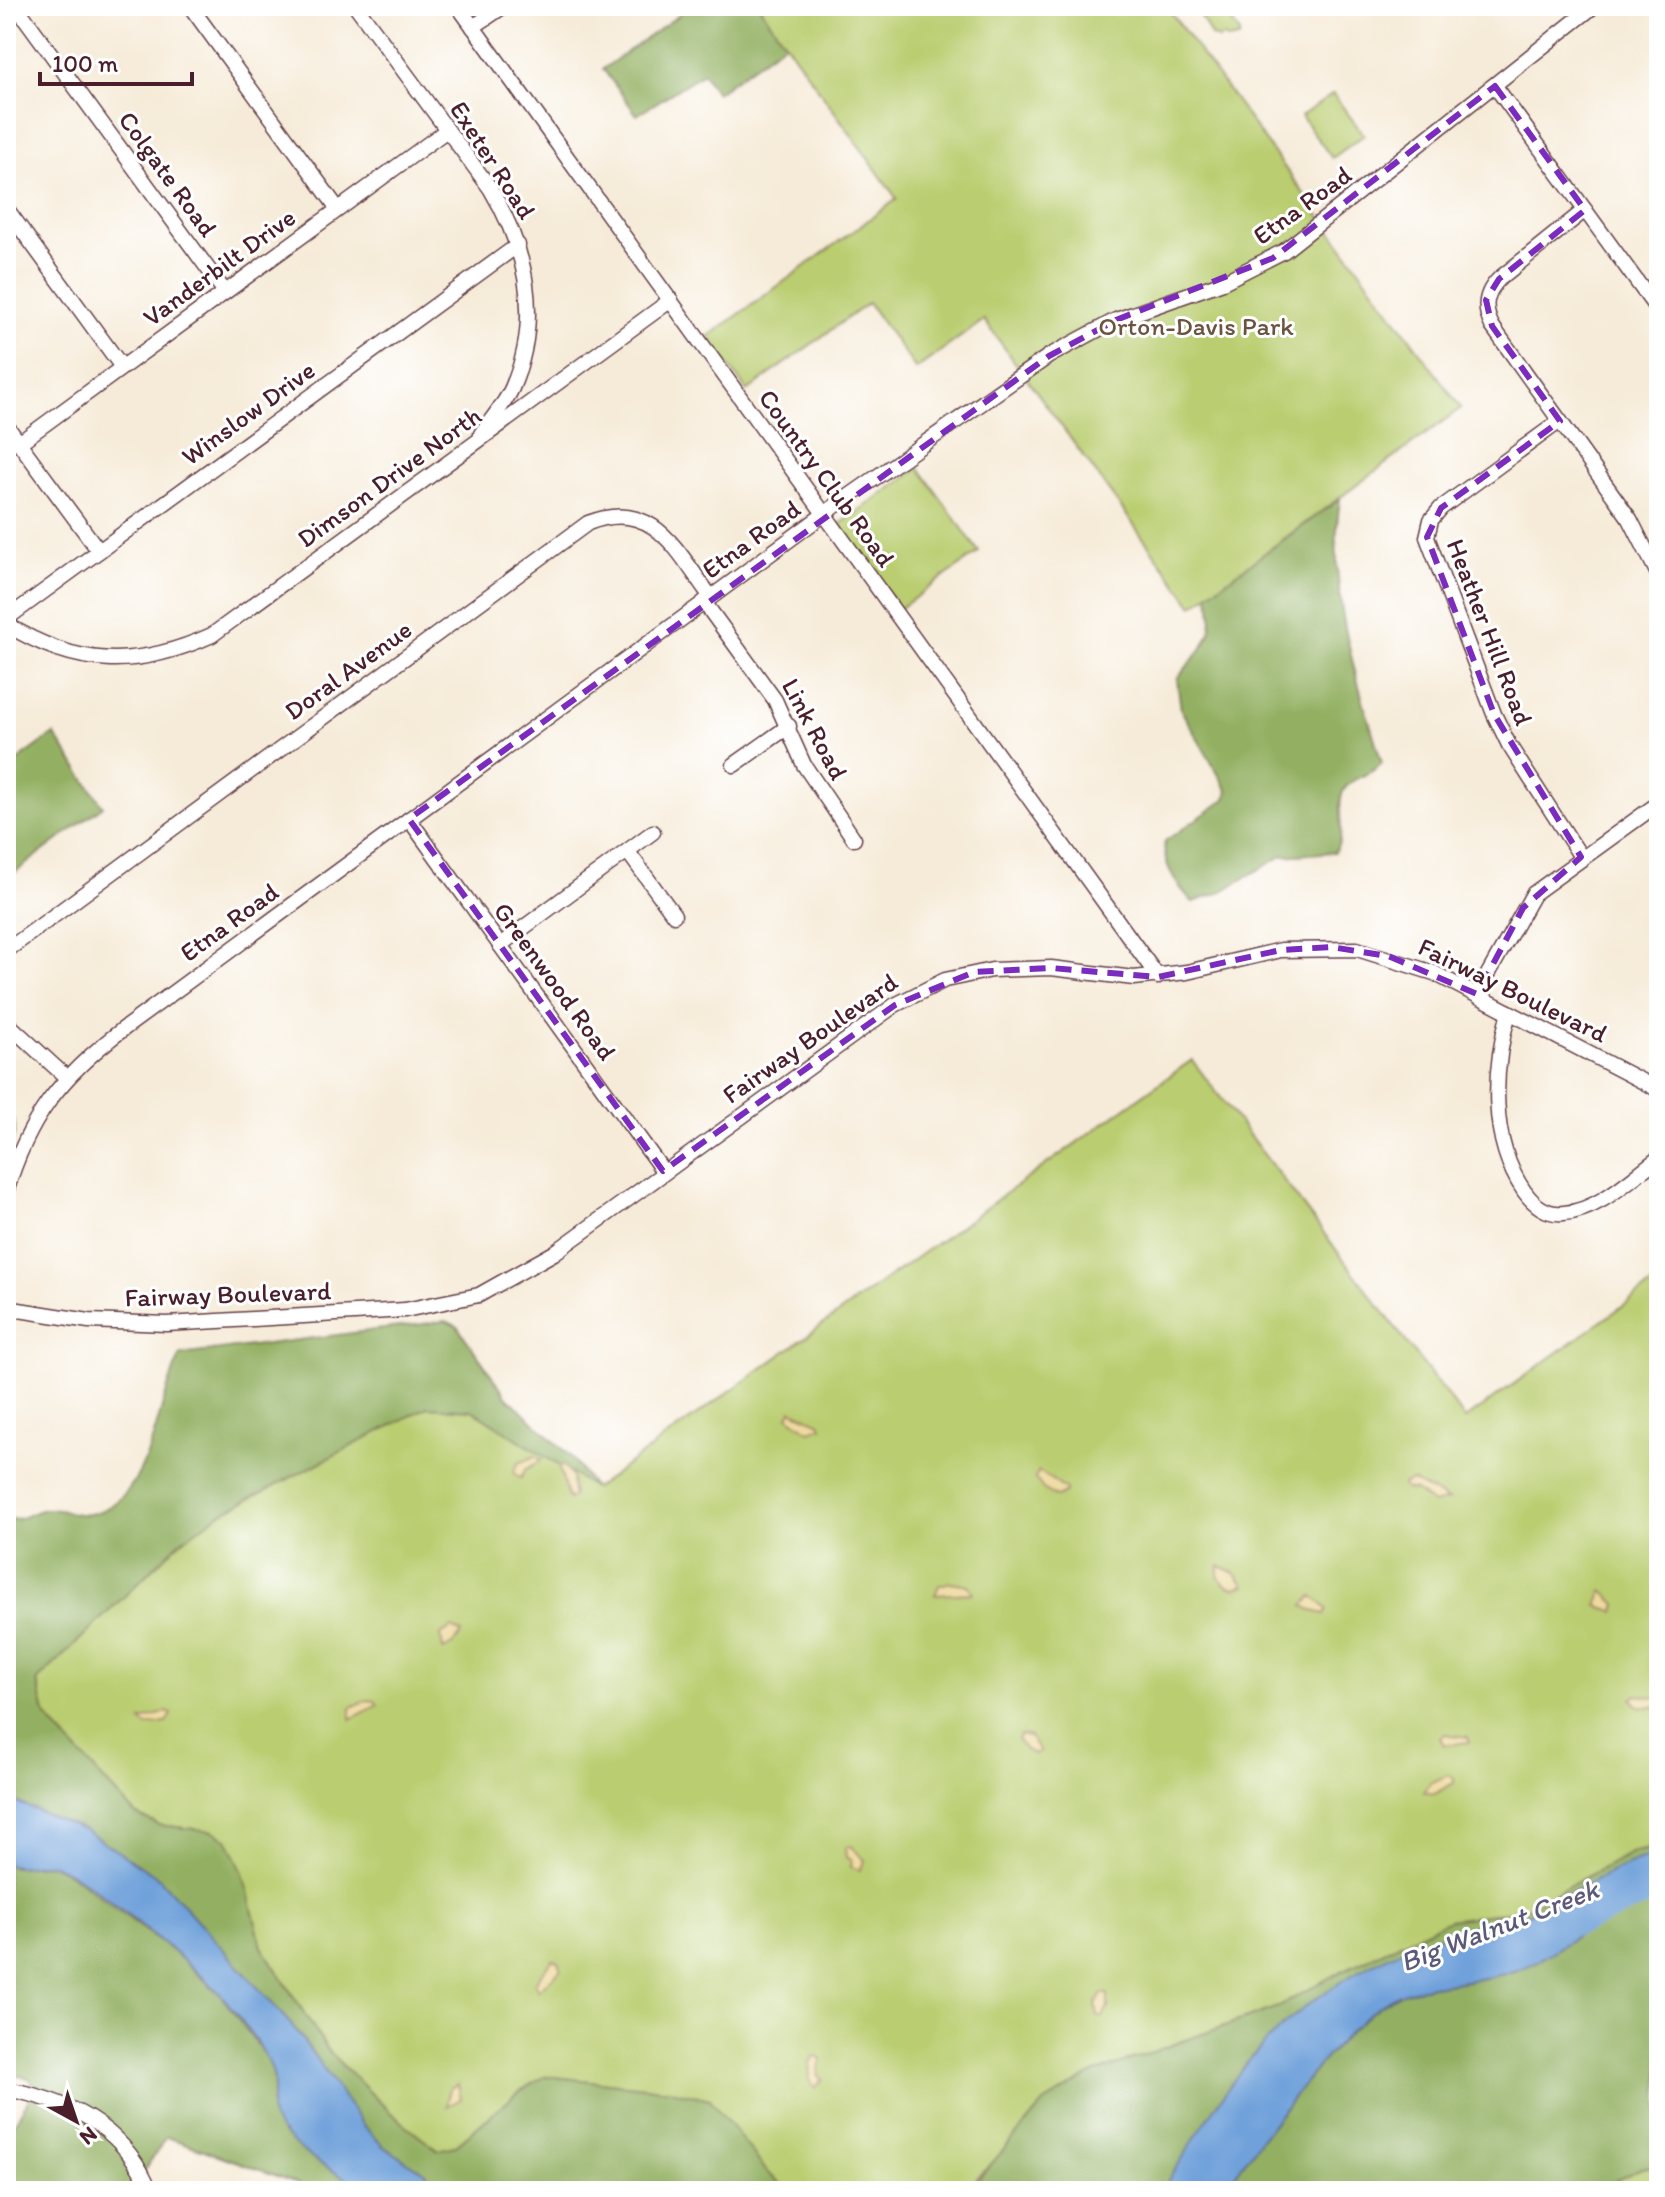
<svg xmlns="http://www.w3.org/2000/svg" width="1665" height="2197" font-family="Itim,sans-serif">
  <rect width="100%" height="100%" fill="#fff"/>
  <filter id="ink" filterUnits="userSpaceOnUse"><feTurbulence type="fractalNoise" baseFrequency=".0125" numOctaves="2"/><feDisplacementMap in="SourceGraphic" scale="16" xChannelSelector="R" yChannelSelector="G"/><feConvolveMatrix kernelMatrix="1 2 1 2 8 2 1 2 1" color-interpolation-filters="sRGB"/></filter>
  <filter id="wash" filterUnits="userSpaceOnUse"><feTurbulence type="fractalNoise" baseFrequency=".006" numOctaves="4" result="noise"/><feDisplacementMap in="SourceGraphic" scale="32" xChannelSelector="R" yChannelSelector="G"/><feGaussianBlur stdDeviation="1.8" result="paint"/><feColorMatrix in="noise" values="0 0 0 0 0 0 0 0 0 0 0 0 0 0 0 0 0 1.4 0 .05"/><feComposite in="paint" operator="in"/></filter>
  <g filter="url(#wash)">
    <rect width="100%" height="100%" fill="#f6ebd8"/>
    <g fill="#bacd70" stroke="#82764e" stroke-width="2">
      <path d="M 759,6 L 1166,6 L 1461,408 L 1193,606 L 984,320 L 916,369 L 868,303 L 747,391 L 708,337 L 897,199 Z"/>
      <path d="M 1196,6 L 1220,6 L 1240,33 L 1239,38 L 1227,40 L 1224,36 L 1219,39 L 1211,36 Z"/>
      <path d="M 1333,94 L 1364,135 L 1332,158 L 1301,116 Z"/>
      <path d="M 919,468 L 979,552 L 899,609 L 839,525 Z"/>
      <path d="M 1192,1060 L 1465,1419 L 1659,1280 L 1659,1847 L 1631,1853 L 1524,1910 L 1449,1920 L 1338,1973 L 1278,2007 L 1091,2074 L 977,2177 L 968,2191 L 789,2191 L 671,2090 L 546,2076 L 520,2091 L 455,2146 L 438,2150 L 392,2114 L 329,2052 L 262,1947 L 243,1873 L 213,1831 L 158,1825 L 135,1814 L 46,1717 L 37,1681 L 180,1542 L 218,1515 L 427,1407 L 472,1410 L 595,1488 Z"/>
      <path d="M 1659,2164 L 1659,2191 L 1595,2191 L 1639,2169 Z"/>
    </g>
    <g fill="#93b062" stroke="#6e6846" stroke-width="2">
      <path d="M 683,6 L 759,6 L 785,43 L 716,93 L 703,73 L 637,115 L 603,69 L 679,15 Z"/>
      <path d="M 1340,499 C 1326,589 1356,678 1382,763 C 1372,776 1348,777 1342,794 C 1336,813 1347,836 1334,852 L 1282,856 L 1219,893 L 1193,902 C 1178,887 1161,863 1165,841 L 1226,799 L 1228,791 L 1181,710 L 1177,679 C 1201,647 1221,637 1208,594 Z"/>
      <path d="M 54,734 L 103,806 L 6,879 L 6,769 Z"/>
      <path d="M 6,1115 L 14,1121 L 15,1130 L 6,1162 Z"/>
      <path d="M 446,1321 L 457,1326 L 507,1397 L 572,1458 L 594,1488 L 472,1410 L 427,1407 L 218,1515 L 180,1542 L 37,1681 L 46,1717 L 135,1814 L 159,1825 L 213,1831 L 228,1840 L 243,1873 L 262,1947 L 329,2052 L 392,2114 L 438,2150 L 455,2146 L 520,2091 L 546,2076 L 671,2090 L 710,2099 L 768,2173 L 789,2191 L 440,2191 L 425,2172 L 384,2147 L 363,2125 L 296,2030 L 239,1968 L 85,1830 L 6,1798 L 6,1519 C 22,1522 32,1510 47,1509 C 61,1508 76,1517 90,1514 C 154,1501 154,1405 181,1355 Z"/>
      <path d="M 1659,1847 L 1659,1854 L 1597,1879 L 1521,1917 L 1427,1940 L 1383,1960 L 1326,1993 L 1243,2069 L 1161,2191 L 968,2191 L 1044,2103 L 1091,2074 L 1278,2007 L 1338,1973 L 1449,1920 L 1524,1910 L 1631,1853 Z"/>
      <path d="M 6,1864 L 14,1867 L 54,1865 L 73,1876 L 174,1952 L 220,1994 L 272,2065 L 274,2082 L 271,2114 L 309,2155 L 375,2191 L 320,2191 L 167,2137 L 136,2182 L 138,2191 L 6,2191 L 6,2136 L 36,2088 L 29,2078 L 6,2074 Z"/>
      <path d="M 1659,1884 L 1659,2164 L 1639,2169 L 1595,2191 L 1223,2191 C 1261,2141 1349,2009 1406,1992 C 1447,1980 1492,1983 1531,1964 C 1576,1942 1611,1903 1659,1884 Z"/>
    </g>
    <g fill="#eeda9e" stroke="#9c7c64" stroke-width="2">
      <path d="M 791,1410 L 820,1423 L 822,1427 L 809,1431 L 788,1416 Z"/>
      <path d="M 535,1456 L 542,1460 L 525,1470 L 521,1478 L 516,1476 L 514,1471 L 518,1463 Z"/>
      <path d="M 564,1466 L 572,1477 L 573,1497 L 568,1499 L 559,1467 Z"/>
      <path d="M 1039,1471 L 1066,1490 L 1066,1492 L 1057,1497 L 1043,1489 L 1035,1478 Z"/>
      <path d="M 1412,1481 L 1448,1500 L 1433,1504 L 1416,1491 L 1405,1489 L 1403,1484 Z"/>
      <path d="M 1220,1566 L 1235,1573 L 1245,1585 C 1234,1591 1224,1586 1218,1576 Z"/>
      <path d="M 951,1582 L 968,1585 L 973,1593 L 935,1595 L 939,1585 Z"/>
      <path d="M 1603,1591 L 1617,1604 L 1615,1611 L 1597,1606 Z"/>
      <path d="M 1313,1596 L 1327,1609 L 1325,1614 L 1312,1611 L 1304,1605 Z"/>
      <path d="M 452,1628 L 462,1633 L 452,1646 L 443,1650 L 441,1635 Z"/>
      <path d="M 1637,1695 L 1659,1698 L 1659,1707 L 1638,1706 L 1632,1699 Z"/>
      <path d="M 368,1700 L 375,1701 L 378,1705 L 351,1719 L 351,1707 Z"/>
      <path d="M 166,1712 L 171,1714 L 166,1723 L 146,1726 L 141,1721 Z"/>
      <path d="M 1445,1734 L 1468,1737 L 1470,1742 L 1444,1745 L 1440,1738 Z"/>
      <path d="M 1020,1735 L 1030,1737 L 1040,1752 L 1035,1755 L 1025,1750 L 1018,1740 Z"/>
      <path d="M 1448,1775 L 1454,1778 L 1454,1783 L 1434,1794 L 1424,1792 L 1430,1783 Z"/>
      <path d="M 850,1846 L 865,1860 L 860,1870 L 851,1867 L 852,1860 L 846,1857 L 845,1848 Z"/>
      <path d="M 553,1959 L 560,1963 L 561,1969 L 539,1990 L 535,1983 Z"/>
      <path d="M 1108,1994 L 1108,2008 L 1103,2017 L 1098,2017 L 1096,2004 L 1102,1994 Z"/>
      <path d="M 815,2056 L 822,2059 L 817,2074 L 822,2080 L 815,2088 L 809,2080 L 810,2062 Z"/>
      <path d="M 458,2084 L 461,2099 L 446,2106 L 450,2088 Z"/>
    </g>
    <g fill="#6fa1da" stroke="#5c6082" stroke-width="2">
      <path d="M 6,1798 L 85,1830 L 160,1879 L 296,2030 L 363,2125 L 384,2147 L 425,2172 L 440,2191 C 421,2191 392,2196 374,2190 C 347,2182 282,2144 272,2117 C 268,2107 275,2093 274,2081 C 274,2059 236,2013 221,1995 C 202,1973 77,1870 54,1865 C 38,1861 22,1871 6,1864 Z"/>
      <path d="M 1659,1854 L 1659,1884 C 1611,1903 1576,1942 1531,1964 C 1492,1983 1447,1980 1406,1992 C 1349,2009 1261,2141 1223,2191 L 1161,2191 C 1188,2151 1213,2107 1242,2069 C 1287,2012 1357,1965 1425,1941 C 1456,1930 1490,1929 1520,1917 C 1567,1900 1609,1866 1659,1854 Z"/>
    </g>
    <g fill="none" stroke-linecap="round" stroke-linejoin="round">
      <path stroke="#6fa1da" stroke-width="18" d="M 1578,1927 L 1659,1891"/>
    </g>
  </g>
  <g filter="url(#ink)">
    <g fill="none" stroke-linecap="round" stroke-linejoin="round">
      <g stroke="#643e45" stroke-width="17">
        <g id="minor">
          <path d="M 16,6 L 225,292"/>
          <path d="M 190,6 L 338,209"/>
          <path d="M 356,6 L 490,188 C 527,250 542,319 512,388 C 505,404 491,419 481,434"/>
          <path d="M 458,6 L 1158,977"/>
          <path d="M 473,27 L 504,6"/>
          <path d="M 1495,86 L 1659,312"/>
          <path d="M 6,208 L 122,367"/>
          <path d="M 1585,210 L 1499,279 C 1485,293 1483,308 1492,326 L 1630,519 L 1659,576"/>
          <path d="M 1560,421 L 1441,508 L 1431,520 L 1427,537 L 1494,714 L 1509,745 L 1581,857"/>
          <path d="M 6,425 L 99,551"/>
          <path d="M 19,443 L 447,130"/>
          <path d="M 704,602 L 775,700 L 804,765 L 854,839"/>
          <path d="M 6,619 L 518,245"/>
          <path d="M 6,624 C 77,668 137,669 212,635 L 671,300"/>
          <path d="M 734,765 L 789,726"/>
          <path d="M 409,819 L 663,1171"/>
          <path d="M 628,852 L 674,915"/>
          <path d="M 500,945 L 653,832"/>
          <path d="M 6,951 L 588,523 C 654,497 677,552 711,597"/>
          <path d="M 1477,994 L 1533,894 L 1659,803"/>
          <path d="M 1509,1012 C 1493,1069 1489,1140 1524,1191 C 1534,1205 1546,1215 1564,1213 C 1599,1211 1632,1177 1659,1158"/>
          <path d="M 6,1022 L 66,1077"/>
          <path d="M 6,1192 C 28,1118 61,1076 122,1030 L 838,504 L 1049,356 L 1116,320 L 1223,282 L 1284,251 L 1594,6"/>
          <path d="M 6,1308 L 89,1321 L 167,1324 L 405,1310 L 479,1295 L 554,1253 L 895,1005 L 945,980 L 992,970 L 1051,968 L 1134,978 L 1187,972 L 1281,950 L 1357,949 L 1434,973 L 1659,1090"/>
          <path d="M 6,2089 C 68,2100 126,2128 150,2191"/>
        </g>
      </g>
      <use href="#minor" stroke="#fff" stroke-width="14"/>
    </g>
  </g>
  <path fill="none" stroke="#7b2cbf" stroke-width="6" stroke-dasharray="16 10" stroke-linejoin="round" d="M 1495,86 L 1585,210 L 1499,279 L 1486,300 L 1492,326 L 1560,421 L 1441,508 L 1427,537 L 1494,714 L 1581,857 L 1523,908 L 1477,994 L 1388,956 L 1331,947 L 1281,950 L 1158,977 L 1051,968 L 974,972 L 895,1005 L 663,1171 L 409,819 L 1049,356 L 1116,320 L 1273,258 Z"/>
  <g text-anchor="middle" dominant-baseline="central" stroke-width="6" stroke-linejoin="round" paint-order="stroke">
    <g font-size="26" fill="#4a1f2b" stroke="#fff">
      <text transform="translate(493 160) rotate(57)">Exeter Road</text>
      <text transform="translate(168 174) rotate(54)">Colgate Road</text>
      <text transform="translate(1302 205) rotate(-36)">Etna Road</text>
      <text transform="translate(219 267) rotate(-36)">Vanderbilt Drive</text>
      <text transform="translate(248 413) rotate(-36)">Winslow Drive</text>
      <text transform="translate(389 477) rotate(-36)">Dimson Drive North</text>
      <text transform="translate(827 478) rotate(54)">Country Club Road</text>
      <text transform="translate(751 539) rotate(-36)">Etna Road</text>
      <text transform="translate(1490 632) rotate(69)">Heather Hill Road</text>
      <text transform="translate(348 670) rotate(-36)">Doral Avenue</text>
      <text transform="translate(815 729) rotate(62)">Link Road</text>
      <text transform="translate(229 922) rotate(-36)">Etna Road</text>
      <text transform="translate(555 981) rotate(54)">Greenwood Road</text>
      <text transform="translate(1513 990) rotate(26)">Fairway Boulevard</text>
      <text transform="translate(810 1038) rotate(-35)">Fairway Boulevard</text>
      <text transform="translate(228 1294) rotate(-2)">Fairway Boulevard</text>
    </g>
    <g font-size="26" fill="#6c5340" stroke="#fff">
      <text x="1196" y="326">Orton-Davis Park</text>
    </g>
    <g font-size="28" font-style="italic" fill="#5b5a7a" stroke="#fff">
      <text transform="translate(1499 1925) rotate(-21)">Big Walnut Creek</text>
    </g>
  </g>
  <rect width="1665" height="2197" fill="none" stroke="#fff" stroke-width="32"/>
  <g transform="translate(76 2121) rotate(140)" stroke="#ffffff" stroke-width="6" paint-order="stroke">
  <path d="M0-6L14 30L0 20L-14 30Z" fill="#4a1f2b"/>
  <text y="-12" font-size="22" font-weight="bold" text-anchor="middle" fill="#4a1f2b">N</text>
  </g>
  <path d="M40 72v12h152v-12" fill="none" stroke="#4a1f2b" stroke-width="4"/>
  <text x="52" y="72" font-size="24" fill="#4a1f2b" stroke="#ffffff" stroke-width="6" paint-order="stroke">100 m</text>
</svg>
